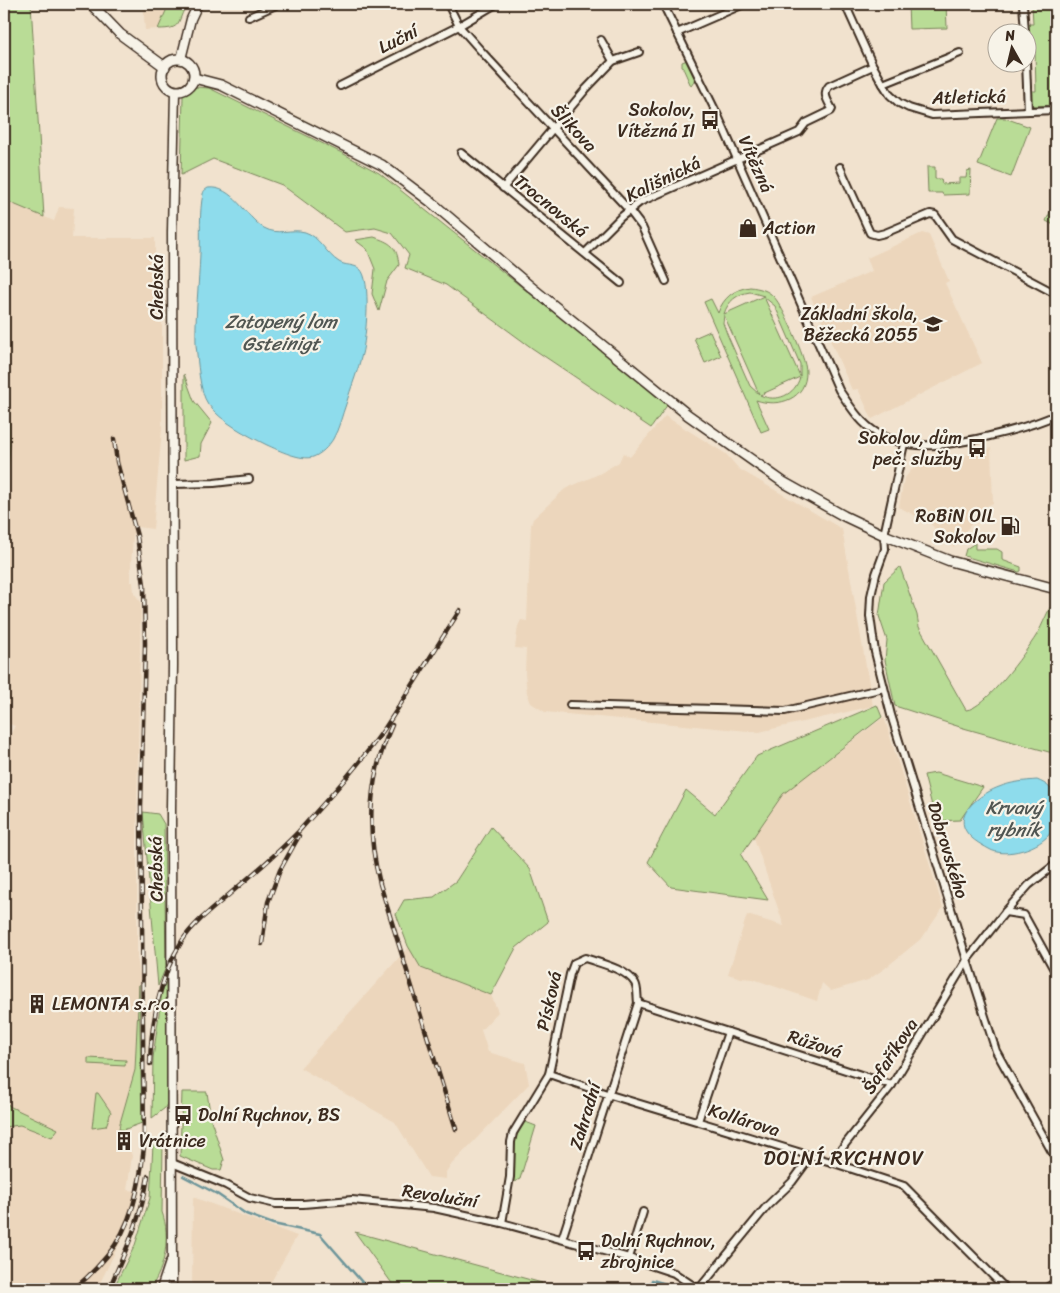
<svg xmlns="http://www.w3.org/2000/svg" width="1060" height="1293" font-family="Sriracha,sans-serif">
  <rect width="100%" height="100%" fill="#f1e2ce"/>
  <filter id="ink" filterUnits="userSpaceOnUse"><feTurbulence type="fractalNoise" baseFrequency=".02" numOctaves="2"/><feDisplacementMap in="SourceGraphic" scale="10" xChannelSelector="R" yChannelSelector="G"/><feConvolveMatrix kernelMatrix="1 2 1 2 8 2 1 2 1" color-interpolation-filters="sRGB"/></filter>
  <g filter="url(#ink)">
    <g fill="#ecd6bc">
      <path d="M 143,4 L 176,4 L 158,29 L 145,30 Z"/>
      <path d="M 4,200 L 54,221 L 59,207 L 74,208 L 72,238 L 155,238 L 155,294 L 164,295 L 162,318 L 162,429 L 153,529 L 138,527 L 133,535 L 130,582 L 133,582 L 134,593 L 141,602 L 137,806 L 137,958 L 140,974 L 135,1070 L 123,1111 L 126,1138 L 132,1156 L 127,1190 L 139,1191 L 127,1228 L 97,1289 L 4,1289 L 4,745 L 15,726 L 7,723 L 10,710 L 4,706 L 4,527 L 10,445 L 9,398 L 4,375 Z"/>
      <path d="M 922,233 L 929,235 L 949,281 L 945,283 L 982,363 L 872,419 L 858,389 L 852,390 L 811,297 L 872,271 L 867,258 Z"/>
      <path d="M 665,416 L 726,454 L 739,469 L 842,529 L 873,706 L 759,732 L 545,712 L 531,703 L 527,693 L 525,673 L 526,649 L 515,648 L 518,626 L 521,620 L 527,621 L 531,525 L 533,519 L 565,489 L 599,474 L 619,462 L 623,453 L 630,457 Z"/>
      <path d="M 991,448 L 993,503 L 983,508 L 954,547 L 946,543 L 931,524 L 899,507 L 904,479 L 917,463 L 977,453 Z"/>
      <path d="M 884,717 L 943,908 L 922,938 L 884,969 L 868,980 L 831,991 L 822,983 L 817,1001 L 753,979 L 741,978 L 728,974 L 747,915 L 784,926 L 752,832 L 790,785 L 833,756 Z"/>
      <path d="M 413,942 L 421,968 L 491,995 L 498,1012 L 481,1030 L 488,1052 L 525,1063 L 529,1084 L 450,1166 L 446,1172 L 446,1179 L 429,1177 L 395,1122 L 300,1068 Z"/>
      <path d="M 193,1197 L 297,1236 L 271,1282 L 280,1289 L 192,1289 Z"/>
    </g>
    <g fill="#b9dc96" stroke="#7a835a" fill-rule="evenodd">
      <path d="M 4,4 L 31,4 L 44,217 L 4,200 Z"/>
      <path d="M 169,4 L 187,4 C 176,23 183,29 158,29 Z"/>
      <path d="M 908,4 L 946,4 L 947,28 L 909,29 Z"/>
      <path d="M 1032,4 L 1056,4 L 1056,105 L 1035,106 L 1031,105 L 1030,91 L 1036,91 L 1035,50 L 1028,50 L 1027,24 L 1033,24 Z"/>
      <path d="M 687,60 C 691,68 699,77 691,86 L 682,66 L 682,62 Z"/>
      <path d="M 196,87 L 209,88 L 342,153 L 379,173 L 668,404 L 651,428 L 532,348 L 446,285 L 405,268 L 409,255 L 392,233 L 375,228 L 345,232 L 282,185 L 213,159 L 181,175 L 183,96 Z"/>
      <path d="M 997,118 L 1005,118 L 1030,127 L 1011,177 L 978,165 Z"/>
      <path d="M 927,167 L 935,167 L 935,179 L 941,179 L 942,184 L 959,183 L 959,178 L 966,178 L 967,171 L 971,170 L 970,194 L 943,195 L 942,193 L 928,193 Z"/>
      <path d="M 1056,199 L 1056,226 L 1046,221 Z"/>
      <path d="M 374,237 C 391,243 397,246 399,265 L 387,281 L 379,311 L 372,294 L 375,269 L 367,249 L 355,240 Z"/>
      <path d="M 750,287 C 759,288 768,290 774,297 C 783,306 806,359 806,371 C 807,399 779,408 756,400 L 769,429 L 761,432 L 704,302 L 711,299 L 718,313 C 723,298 734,289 750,287 ZM 750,292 L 764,296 L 724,314 C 728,301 737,294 750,292 ZM 764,297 L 775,306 L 800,364 L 800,376 ZM 724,315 L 759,394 L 750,386 L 727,334 L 723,323 ZM 800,377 C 795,395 777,403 760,395 Z"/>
      <path d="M 710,331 L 721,356 L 705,363 L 694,338 Z"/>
      <path d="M 184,374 L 194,401 L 212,423 L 201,444 L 200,456 L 184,460 Z"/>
      <path d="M 4,375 L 9,398 L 10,445 L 4,521 Z"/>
      <path d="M 975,543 L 975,549 L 997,549 L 1002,552 L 1002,560 L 1021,567 L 1021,571 L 1019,572 L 964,556 L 966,549 Z"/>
      <path d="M 900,567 L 917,615 L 919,627 L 966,710 C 985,709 1025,653 1036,636 C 1043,625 1048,608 1056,599 L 1056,754 L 960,727 L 895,706 L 885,660 L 887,640 L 879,616 L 884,582 Z"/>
      <path d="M 877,705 L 882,717 L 783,794 L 741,855 L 768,900 L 671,887 L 648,862 L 686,790 L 715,814 L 757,756 Z"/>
      <path d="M 936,773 L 983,787 L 960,820 L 936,821 L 924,775 Z"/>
      <path d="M 143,812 L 158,814 L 164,824 L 166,967 L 158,986 Z"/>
      <path d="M 491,827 L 530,869 L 548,922 L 516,948 L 491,995 L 421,968 L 408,946 L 396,914 L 404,900 L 434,897 L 456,881 Z"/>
      <path d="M 166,982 L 168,1101 L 165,1108 L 152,1118 L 153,1058 L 162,992 Z"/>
      <path d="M 139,984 L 142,1123 L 123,1130 L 119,1129 L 120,1123 L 135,1070 Z"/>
      <path d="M 88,1058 L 126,1060 L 125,1066 L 88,1064 Z"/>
      <path d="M 182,1092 L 207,1092 L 211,1120 L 224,1160 L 221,1170 L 213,1170 L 180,1156 Z"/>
      <path d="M 96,1093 L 98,1093 L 111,1112 L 106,1126 L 92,1128 Z"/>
      <path d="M 4,1101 L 11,1107 L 58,1129 L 52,1137 L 20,1125 L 4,1127 Z"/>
      <path d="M 523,1121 L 536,1126 L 520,1179 L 514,1182 L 512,1181 L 512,1178 L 515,1140 Z"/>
      <path d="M 163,1144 L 162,1212 C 171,1237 165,1268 150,1289 L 113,1289 L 135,1245 L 150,1198 L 153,1145 Z"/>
      <path d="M 355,1232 L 358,1233 L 542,1283 L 539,1289 L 396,1289 Z"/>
    </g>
    <g fill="#8edcec" stroke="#6d959a">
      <path d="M 208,188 C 233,185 245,217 264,228 C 278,236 291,228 305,232 C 319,236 326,254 339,262 C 345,266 354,264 360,269 C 372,279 366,339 362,354 C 358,371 351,387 346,404 C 342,415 339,429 333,439 C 328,447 321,454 313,457 C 301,461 278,450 267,445 C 247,435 221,422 208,404 C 199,391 198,361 196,345 C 195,315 199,284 200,254 C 201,235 199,212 203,194 C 204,190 205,190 208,188 Z"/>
      <path d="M 1037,780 C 1042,782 1046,784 1050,788 C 1059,798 1057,821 1051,832 C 1041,848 1005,859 989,849 C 980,844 968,838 964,827 C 958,809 985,792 999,787 C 1011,782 1024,781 1037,780 Z"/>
    </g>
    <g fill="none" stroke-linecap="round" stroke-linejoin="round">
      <g stroke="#6d959a" stroke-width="2.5">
        <path d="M 183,1176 L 217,1194 L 246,1214 L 273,1224 L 320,1234 L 368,1289"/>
        <path d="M 650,1289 L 652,1280 C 662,1283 671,1284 680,1289"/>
      </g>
      <g stroke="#3b2a1e" stroke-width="10">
        <g id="minor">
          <path d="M 448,4 L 459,26 L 482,52 L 629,210 L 642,227 L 666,281"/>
          <path d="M 663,4 L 719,118 L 839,390 C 850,406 860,423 877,433 C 890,440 903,444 918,445 C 952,448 1025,429 1056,415"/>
          <path d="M 845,4 L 873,66 L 883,84 L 890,95 L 899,103 L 909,108 L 932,115 L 1056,110"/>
          <path d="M 1023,4 L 1025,32"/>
          <path d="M 249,17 L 278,4"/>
          <path d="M 677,33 L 744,4"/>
          <path d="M 601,40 L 613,61"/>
          <path d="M 1026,62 L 1028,111"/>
          <path d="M 883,84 L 960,53"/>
          <path d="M 340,86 L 459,26 L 496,4"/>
          <path d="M 461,153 L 621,283"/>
          <path d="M 840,167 L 870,233 L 877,235 L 885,233 L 930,214 L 935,215 L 952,239 L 1056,294"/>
          <path d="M 503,188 L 586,89 L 613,61 L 639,52"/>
          <path d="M 585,253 L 621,217 L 640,202 L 799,132 L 806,123 L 831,111 L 832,109 C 828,101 822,94 829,86 L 873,66"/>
          <path d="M 904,444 L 884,535 L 885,549 L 876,574 L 871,596 L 870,616 L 875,652 L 891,715 L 967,960 L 996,1051 L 1056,1159"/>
          <path d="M 173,484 L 214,483 L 249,479"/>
          <path d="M 570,705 L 785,711 L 884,688"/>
          <path d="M 1005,912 L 1024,915 L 1056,973"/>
          <path d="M 638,1003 L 892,1085"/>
          <path d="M 549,1074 L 607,1094 L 831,1162 L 904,1186 L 1006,1289"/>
          <path d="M 698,1121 L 728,1032"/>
          <path d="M 831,1162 L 892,1085 L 967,960 L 1005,912 L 1029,885 L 1056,864"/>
          <path d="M 172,1163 L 226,1185 L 250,1198 L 276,1204 L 303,1204 L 352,1200 L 434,1208 L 502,1223 L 629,1258 L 674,1273 L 698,1289"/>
          <path d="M 502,1223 L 510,1177 L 511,1142 L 513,1133 L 549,1074 L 570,974 L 574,963 L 585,958 C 599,963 627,969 635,983 C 638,988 637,996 638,1003 L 562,1239"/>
          <path d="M 629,1258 L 643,1212"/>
          <path d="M 699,1289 L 767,1206 L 792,1182 L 811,1156"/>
          <path d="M 1045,1289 L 1056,1282"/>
        </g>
      </g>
      <g stroke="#3b2a1e" stroke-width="11">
        <g id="tertiary">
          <path d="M 181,59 L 191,19 L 198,4"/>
          <path d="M 161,1289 L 170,1262"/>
          <path d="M 172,1289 L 171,808 L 173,665 L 172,232 L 175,91"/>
        </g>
      </g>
      <g stroke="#3b2a1e" stroke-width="12">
        <g id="secondary">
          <path d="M 91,4 L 120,34 L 165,67"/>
          <circle cx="178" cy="75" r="16"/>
          <path d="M 194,78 L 221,85 L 382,165 L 431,202 L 531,287 L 688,415 L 783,482 L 844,516 L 884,535 L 950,561 L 1056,589"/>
        </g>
      </g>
      <use href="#minor" stroke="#f7f3e8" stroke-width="6"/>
      <use href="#tertiary" stroke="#f7f3e8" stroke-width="8"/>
      <use href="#secondary" stroke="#f7f3e8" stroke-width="9"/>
      <g stroke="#3b2a1e" stroke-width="4.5">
        <g id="rail">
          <path d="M 392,725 C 368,778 366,829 380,884 L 456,1129"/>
          <path d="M 262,944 L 268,902 L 280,870 L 299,836"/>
          <path d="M 150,1064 C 151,1024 160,975 182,941 C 193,924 210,911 225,898 C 250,877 275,856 298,832 C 327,800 360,764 385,728 C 411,689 435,649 460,610"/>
          <path d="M 74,1289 C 86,1279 97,1268 107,1256 C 132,1226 140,1185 144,1147 L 141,807 L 145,644 L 144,585 L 137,536 L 117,462 L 114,439"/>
          <path d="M 109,1289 C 125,1252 142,1217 148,1176"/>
        </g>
      </g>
      <use href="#rail" stroke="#f7f3e8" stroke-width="2.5" stroke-dasharray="8" stroke-linecap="butt"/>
    </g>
  </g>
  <defs>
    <g id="bus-bare" transform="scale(1.5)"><path d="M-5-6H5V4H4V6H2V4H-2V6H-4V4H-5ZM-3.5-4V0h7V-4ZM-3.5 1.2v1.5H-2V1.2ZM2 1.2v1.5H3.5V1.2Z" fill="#3b2a1e" stroke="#f7f3e8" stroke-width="2.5" paint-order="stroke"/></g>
    <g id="shop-bare" transform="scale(1.5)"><path d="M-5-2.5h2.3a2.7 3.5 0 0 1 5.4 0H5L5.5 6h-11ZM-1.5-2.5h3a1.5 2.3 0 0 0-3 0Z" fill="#3b2a1e" stroke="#f7f3e8" stroke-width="2.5" paint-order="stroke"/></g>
    <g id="school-bare" transform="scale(1.5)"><path d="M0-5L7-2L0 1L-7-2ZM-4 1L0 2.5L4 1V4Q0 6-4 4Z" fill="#3b2a1e" stroke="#f7f3e8" stroke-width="2.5" paint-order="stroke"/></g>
    <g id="fuel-bare" transform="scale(1.5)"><path d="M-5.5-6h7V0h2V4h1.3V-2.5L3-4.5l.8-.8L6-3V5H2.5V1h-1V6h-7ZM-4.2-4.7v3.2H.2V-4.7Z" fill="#3b2a1e" stroke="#f7f3e8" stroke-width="2.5" paint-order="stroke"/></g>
    <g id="building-bare" transform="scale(1.5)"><path d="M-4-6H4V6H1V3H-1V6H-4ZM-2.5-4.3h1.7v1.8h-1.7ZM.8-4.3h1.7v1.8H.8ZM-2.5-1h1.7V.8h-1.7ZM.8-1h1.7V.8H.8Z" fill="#3b2a1e" stroke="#f7f3e8" stroke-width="2.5" paint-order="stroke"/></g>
  </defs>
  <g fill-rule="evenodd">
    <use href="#bus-bare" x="710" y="120"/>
    <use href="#shop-bare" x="748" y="228"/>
    <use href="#school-bare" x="933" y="324"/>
    <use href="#bus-bare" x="977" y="448"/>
    <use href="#fuel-bare" x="1010" y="526"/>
    <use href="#building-bare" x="37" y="1004"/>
    <use href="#bus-bare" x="183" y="1115"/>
    <use href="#building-bare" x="124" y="1141"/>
    <use href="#bus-bare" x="586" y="1251"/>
  </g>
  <g text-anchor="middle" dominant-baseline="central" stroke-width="4.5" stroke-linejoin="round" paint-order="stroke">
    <g font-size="18" fill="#3b2a1e" stroke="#f7f3e8">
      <text transform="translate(398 39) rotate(-27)">Luční</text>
      <text transform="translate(969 97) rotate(-1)">Atletická</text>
      <text transform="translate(574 128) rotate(47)">Šlikova</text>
      <text transform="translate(756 164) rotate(66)">Vítězná</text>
      <text transform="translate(663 179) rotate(-26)">Kališnická</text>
      <text transform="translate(551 206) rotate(39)">Trocnovská</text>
      <text transform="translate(157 287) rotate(-90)">Chebská</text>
      <text transform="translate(948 850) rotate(73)">Dobrovského</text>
      <text transform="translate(156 869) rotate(-91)">Chebská</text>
      <text transform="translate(549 1001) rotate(-77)">Písková</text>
      <text transform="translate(815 1044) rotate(18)">Růžová</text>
      <text transform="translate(890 1056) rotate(-57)">Šafaříkova</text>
      <text transform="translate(585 1116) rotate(-73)">Zahradní</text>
      <text transform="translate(744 1120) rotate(17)">Kollárova</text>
      <text transform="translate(440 1196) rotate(9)">Revoluční</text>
    </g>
    <g font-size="18" fill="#3b2a1e" stroke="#f7f3e8" text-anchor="start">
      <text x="695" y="110" text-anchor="end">Sokolov,<tspan x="695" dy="21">Vítězná II</tspan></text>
      <text x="763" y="228">Action</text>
      <text x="918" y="314" text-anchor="end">Základní škola,<tspan x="918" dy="21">Běžecká 2055</tspan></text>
      <text x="962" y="438" text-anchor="end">Sokolov, dům<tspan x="962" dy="21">peč. služby</tspan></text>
      <text x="995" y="516" text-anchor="end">RoBiN OIL<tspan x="995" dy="21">Sokolov</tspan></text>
      <text x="52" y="1004">LEMONTA s.r.o.</text>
      <text x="198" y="1115">Dolní Rychnov, BS</text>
      <text x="139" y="1141">Vrátnice</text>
      <text x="601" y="1241">Dolní Rychnov,<tspan x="601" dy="21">zbrojnice</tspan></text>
    </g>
    <g font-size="19" font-style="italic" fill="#505652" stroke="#f7f3e8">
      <text x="281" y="321">Zatopený lom<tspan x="281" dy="22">Gsteinigt</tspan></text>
      <text x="1014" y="807">Krvavý<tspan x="1014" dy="22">rybník</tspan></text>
    </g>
    <g font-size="20" letter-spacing="1" fill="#3b2a1e" stroke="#f7f3e8">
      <text x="844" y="1158">DOLNÍ RYCHNOV</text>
    </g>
  </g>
  <rect width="1060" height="1293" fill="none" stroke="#f7f3e8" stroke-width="20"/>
  <rect x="10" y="10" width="1040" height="1273" fill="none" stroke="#3b2a1e" stroke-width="2" filter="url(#ink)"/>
  <g transform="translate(1012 48) rotate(352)"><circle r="24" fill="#f7f3e8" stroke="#aca397"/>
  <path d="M0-4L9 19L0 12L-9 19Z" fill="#3b2a1e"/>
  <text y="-8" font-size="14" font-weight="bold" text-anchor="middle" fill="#3b2a1e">N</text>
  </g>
</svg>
